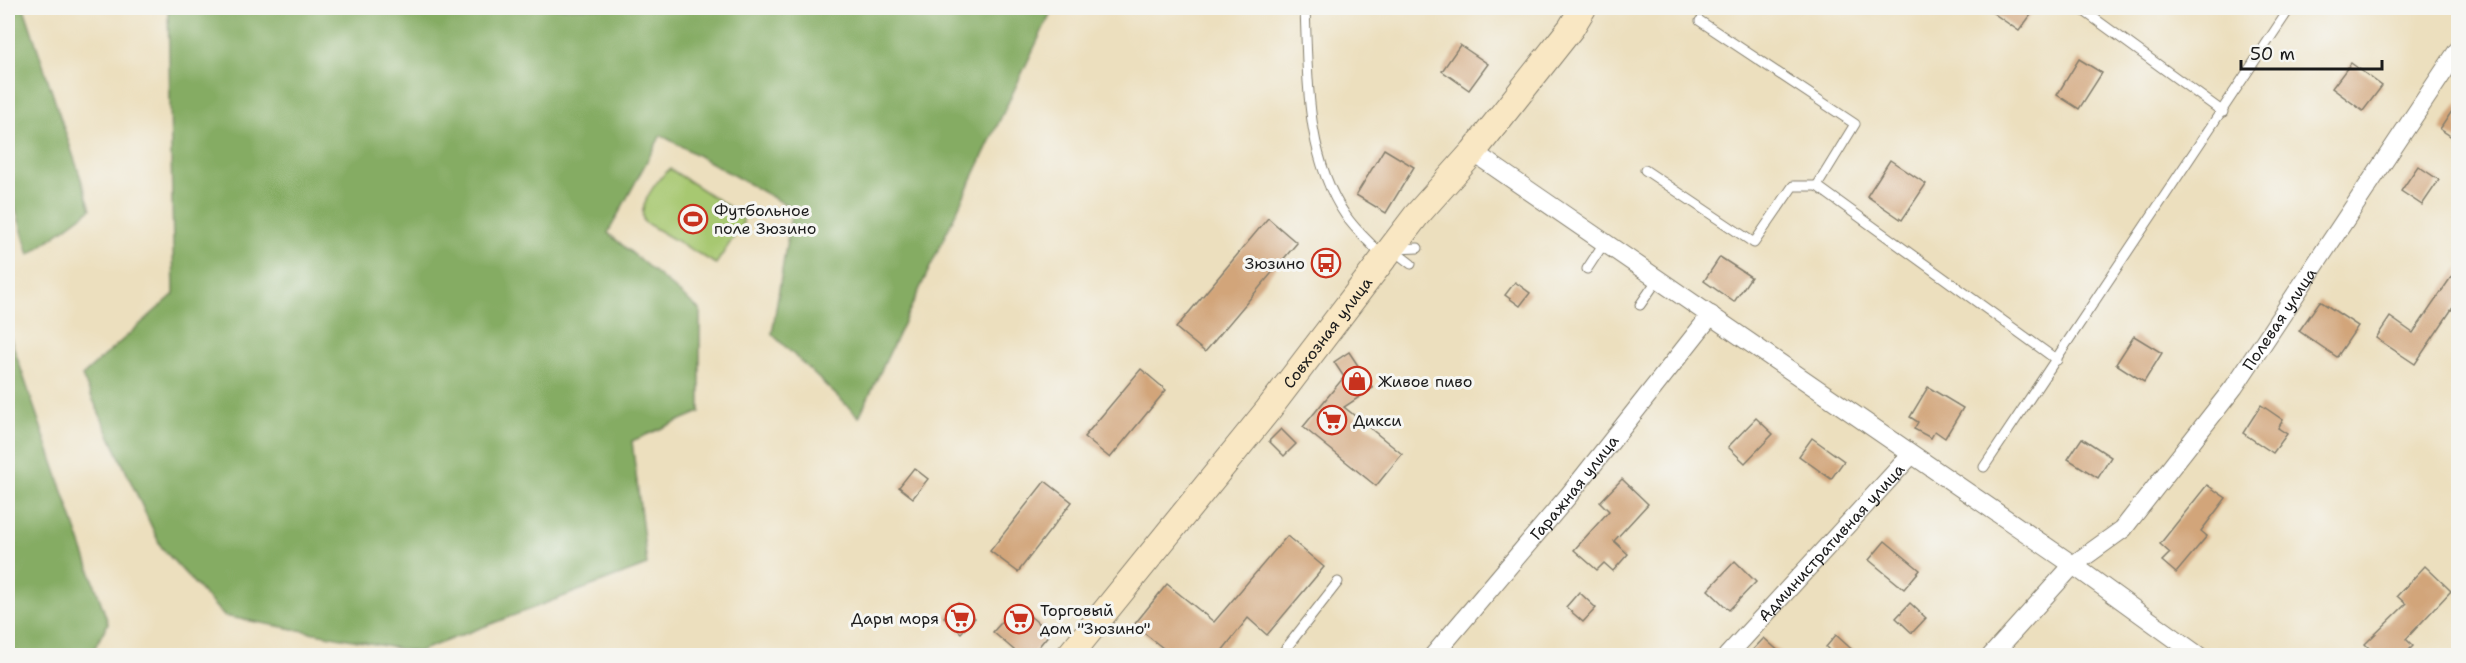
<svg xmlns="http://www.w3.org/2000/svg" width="2466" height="663" font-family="'Shantell Sans',sans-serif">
  <rect width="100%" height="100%" fill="#f6f6f2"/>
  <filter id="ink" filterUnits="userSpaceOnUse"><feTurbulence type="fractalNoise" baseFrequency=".0167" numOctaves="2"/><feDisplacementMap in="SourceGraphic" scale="12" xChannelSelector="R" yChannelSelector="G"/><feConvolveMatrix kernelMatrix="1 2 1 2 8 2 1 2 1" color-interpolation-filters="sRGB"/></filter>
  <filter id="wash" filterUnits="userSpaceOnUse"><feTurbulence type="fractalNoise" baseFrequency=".008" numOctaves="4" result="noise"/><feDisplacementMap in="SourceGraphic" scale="24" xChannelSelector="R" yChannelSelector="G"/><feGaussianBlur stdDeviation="1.35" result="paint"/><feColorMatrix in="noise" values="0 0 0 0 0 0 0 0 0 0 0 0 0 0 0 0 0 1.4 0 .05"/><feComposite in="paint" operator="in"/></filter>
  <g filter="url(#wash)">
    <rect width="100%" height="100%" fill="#ecdfbe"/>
    <path fill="#a7c871" stroke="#627246" stroke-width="1.5" d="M 670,169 L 743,216 L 743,223 L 716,264 L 644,222 C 637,206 657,179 670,169 Z"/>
    <g fill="#85ac63" stroke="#506440" stroke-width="1.5">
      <path d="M 8,8 L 24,8 L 91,209 L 29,255 L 8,183 Z"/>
      <path d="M 168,8 L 1053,8 L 859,417 L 772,334 L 792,208 L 661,135 L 608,233 L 700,310 L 700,412 L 632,441 L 647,565 L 417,652 L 224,616 L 161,547 L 82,376 L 174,294 Z"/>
      <path d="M 8,331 L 108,623 L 91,655 L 8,655 Z"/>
    </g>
    <g id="blocks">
      <g fill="#d2a57a">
        <path d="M 1986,8 L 2036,8 L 2019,31 Z"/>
        <path d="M 1460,45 L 1488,64 L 1469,90 L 1442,71 Z"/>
        <path d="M 2079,59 L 2102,73 L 2079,109 L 2057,95 Z"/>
        <path d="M 2351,63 L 2382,86 L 2363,111 L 2332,88 Z"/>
        <path d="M 2458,102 L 2458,141 L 2440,129 Z"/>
        <path d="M 1384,149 L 1414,167 L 1386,213 L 1356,195 Z"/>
        <path d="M 1890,160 L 1926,184 L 1902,220 L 1867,196 Z"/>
        <path d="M 2418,166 L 2439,180 L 2422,205 L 2401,191 Z"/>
        <path d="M 1268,218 L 1297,243 L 1205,352 L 1176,328 Z"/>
        <path d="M 1720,257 L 1751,277 L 1734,302 L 1704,281 Z"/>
        <path d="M 2458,267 L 2458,300 L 2415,364 L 2376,338 L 2390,317 L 2413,333 Z"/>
        <path d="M 1515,282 L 1530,293 L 1520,306 L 1505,295 Z"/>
        <path d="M 2320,301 L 2358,326 L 2337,357 L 2299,331 Z"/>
        <path d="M 2134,336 L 2162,353 L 2144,382 L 2116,364 Z"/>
        <path d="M 1349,352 L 1373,388 L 1344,407 L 1402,454 L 1376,486 L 1303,427 L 1344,377 L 1334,362 Z"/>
        <path d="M 1141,369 L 1166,390 L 1110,458 L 1084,437 Z"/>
        <path d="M 1928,387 L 1963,408 L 1945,438 L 1935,431 L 1931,438 L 1914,429 L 1918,422 L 1910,417 Z"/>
        <path d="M 2261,405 L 2283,420 L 2278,428 L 2287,434 L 2273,453 L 2243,433 Z"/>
        <path d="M 1756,418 L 1773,434 L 1745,463 L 1728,447 Z"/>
        <path d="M 1281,429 L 1296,444 L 1284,456 L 1269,441 Z"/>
        <path d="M 1812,438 L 1844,461 L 1831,479 L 1799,456 Z"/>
        <path d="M 2082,438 L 2111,457 L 2098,478 L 2068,459 Z"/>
        <path d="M 914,468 L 928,479 L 913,498 L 899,487 Z"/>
        <path d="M 1622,479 L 1648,504 L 1614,541 L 1628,554 L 1613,571 L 1604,563 L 1597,570 L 1574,550 L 1609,511 L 1600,502 Z"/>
        <path d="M 1045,481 L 1072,502 L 1018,572 L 990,551 Z"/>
        <path d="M 2207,485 L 2226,498 L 2201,531 L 2207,536 L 2176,573 L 2162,561 L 2170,553 L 2160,544 Z"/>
        <path d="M 1287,536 L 1324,567 L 1267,635 L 1248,618 L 1218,656 L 1173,656 L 1134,625 L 1167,584 L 1214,622 Z"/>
        <path d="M 1885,541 L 1920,570 L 1904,589 L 1869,560 Z"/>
        <path d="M 1735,561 L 1756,582 L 1729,610 L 1708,590 Z"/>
        <path d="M 2425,566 L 2451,591 L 2406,639 L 2413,646 L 2403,656 L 2377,656 L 2365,644 L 2406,604 L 2397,596 Z"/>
        <path d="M 1579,592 L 1596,608 L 1583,622 L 1566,607 Z"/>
        <path d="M 958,603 L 975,618 L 961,633 L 944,617 Z"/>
        <path d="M 1910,603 L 1926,618 L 1912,633 L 1896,618 Z"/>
        <path d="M 1017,605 L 1050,633 L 1031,656 L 1021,656 L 993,632 Z"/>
        <path d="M 1836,635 L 1859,656 L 1835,656 L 1826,647 Z"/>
        <path d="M 1764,638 L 1784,656 L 1747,656 Z"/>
      </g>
    </g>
  </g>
  <g filter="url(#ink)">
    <use href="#blocks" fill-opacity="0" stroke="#847e6d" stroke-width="1.5"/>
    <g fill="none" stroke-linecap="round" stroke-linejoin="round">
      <g stroke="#847e6d" stroke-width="11">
        <g id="lane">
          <path d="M 1305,8 C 1308,77 1305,156 1346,216 C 1356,231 1371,243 1383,257"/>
          <path d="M 2080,8 L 2223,112"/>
          <path d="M 1700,21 L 1855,124 L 1817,186 L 2057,360"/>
          <path d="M 1645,170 L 1754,243 L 1793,186 L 1817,186"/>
          <path d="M 1396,249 L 1418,248"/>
          <path d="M 1393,250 L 1411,264"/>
          <path d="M 1587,269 L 1604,243"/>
          <path d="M 1640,305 L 1658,279"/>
          <path d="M 1984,467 L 2290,8"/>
          <path d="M 1280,656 L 1338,582"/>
        </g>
      </g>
      <g stroke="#847e6d" stroke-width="20">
        <g id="street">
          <path d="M 1473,152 L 2073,565 L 2199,656"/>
          <path id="s1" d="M 1433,656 L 1569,495 L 1711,315"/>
          <path id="s2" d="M 1727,656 L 1911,455"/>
          <path id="s3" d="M 1991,656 L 2073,565 L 2123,529 L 2234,387 L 2458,50"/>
        </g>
      </g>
      <g stroke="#847e6d" stroke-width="28">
        <g id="secondary">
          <path id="s4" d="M 1069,656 L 1268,410 L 1416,216 L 1473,152 L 1571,28 L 1583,8"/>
        </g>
      </g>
      <use href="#lane" stroke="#fff" stroke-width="9"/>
      <use href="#street" stroke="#fff" stroke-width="18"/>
      <use href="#secondary" stroke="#f9e7c3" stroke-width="26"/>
    </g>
  </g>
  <defs>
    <g id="stadium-ring" transform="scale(1.5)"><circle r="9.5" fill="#f6f6f2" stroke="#c8321e" stroke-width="1.5"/><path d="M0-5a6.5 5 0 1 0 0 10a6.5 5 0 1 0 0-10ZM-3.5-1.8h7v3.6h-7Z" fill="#c8321e"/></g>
    <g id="bus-ring" transform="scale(1.5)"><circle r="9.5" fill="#f6f6f2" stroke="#c8321e" stroke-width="1.5"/><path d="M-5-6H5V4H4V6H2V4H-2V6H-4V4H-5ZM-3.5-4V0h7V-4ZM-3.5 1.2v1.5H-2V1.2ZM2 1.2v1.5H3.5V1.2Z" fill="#c8321e"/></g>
    <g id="shop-ring" transform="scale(1.5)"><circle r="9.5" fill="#f6f6f2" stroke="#c8321e" stroke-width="1.5"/><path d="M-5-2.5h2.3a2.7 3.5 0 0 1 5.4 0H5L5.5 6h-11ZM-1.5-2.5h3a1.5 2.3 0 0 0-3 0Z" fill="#c8321e"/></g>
    <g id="supermarket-ring" transform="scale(1.5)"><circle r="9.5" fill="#f6f6f2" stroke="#c8321e" stroke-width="1.5"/><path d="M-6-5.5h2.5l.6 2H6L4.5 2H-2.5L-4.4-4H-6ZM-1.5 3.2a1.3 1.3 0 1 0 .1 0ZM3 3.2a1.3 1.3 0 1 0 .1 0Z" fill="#c8321e"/></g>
  </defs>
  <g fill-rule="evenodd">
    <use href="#stadium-ring" x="693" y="219"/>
    <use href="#bus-ring" x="1326" y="263"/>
    <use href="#shop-ring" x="1357" y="381"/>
    <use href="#supermarket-ring" x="1332" y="420"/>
    <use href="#supermarket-ring" x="960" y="618"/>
    <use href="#supermarket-ring" x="1019" y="619"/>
  </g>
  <g text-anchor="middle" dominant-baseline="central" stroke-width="6" stroke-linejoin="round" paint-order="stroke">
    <g font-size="16" fill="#1c1c1c" stroke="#f6f6f2" text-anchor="start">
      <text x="714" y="210">Футбольное<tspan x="714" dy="18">поле Зюзино</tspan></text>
      <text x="1305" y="263" text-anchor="end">Зюзино</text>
      <text x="1378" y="381">Живое пиво</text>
      <text x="1353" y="420">Дикси</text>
      <text x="1040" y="610">Торговый<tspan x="1040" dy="18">дом "Зюзино"</tspan></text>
      <text x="939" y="618" text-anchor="end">Дары моря</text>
    </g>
    <g font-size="16" fill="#1c1c1c" stroke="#f6f6f2">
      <text stroke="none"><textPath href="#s3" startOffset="446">Полевая улица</textPath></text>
      <text stroke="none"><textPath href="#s4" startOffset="414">Совхозная улица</textPath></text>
      <text stroke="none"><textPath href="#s1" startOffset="220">Гаражная улица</textPath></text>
      <text stroke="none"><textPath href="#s2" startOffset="154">Административная улица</textPath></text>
    </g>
  </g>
  <rect width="2466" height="663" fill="none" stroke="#f6f6f2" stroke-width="30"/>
  <path d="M2241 60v9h141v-9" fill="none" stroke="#1c1c1c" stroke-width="3"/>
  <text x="2250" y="60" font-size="18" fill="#1c1c1c" stroke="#f6f6f2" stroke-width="4.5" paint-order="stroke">50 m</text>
</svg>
